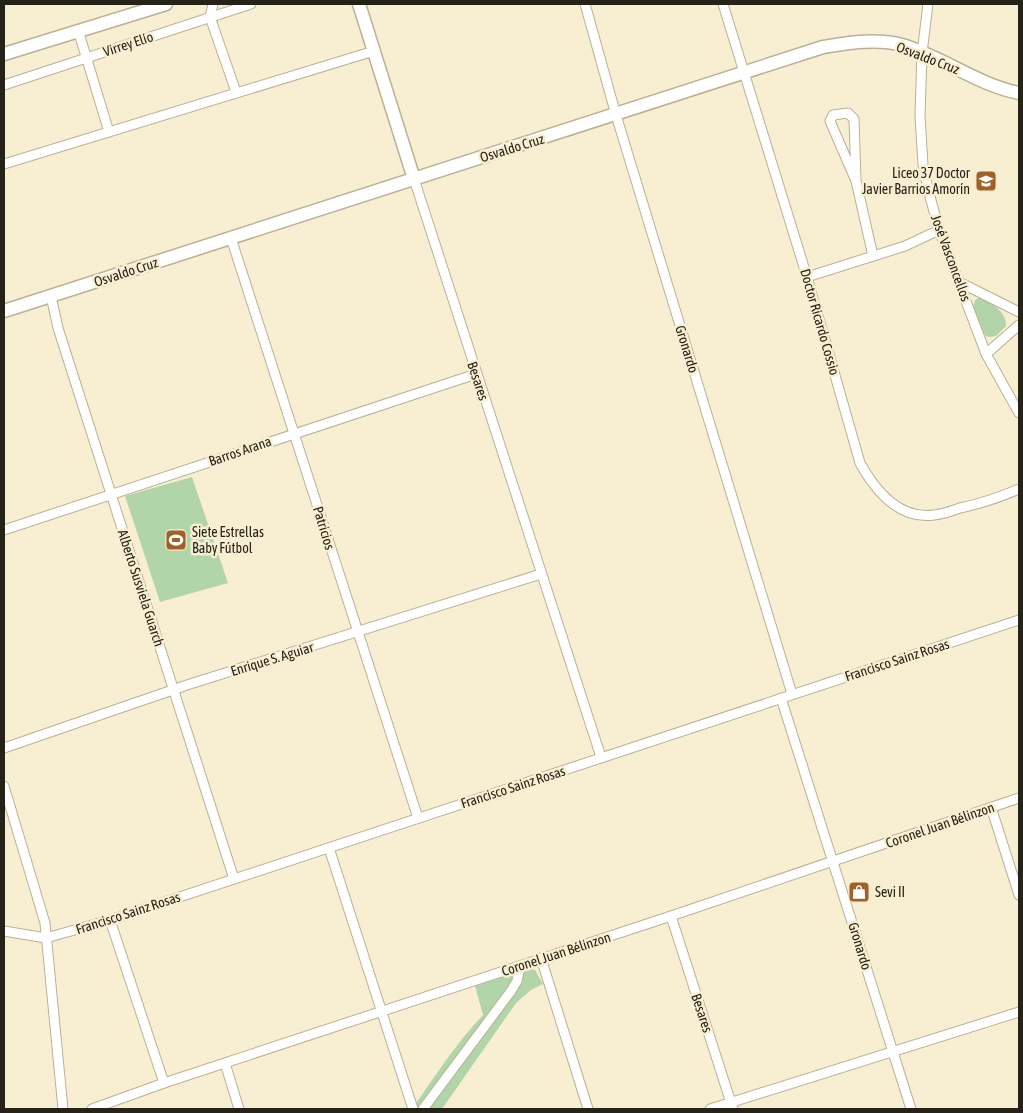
<svg xmlns="http://www.w3.org/2000/svg" width="1023" height="1113" font-family="'Asap Condensed',sans-serif">
  <rect width="100%" height="100%" fill="#f8efd3"/>
  <g fill="#b1d5a8">
    <path d="M 980,297 C 991,300 1007,314 1006,326 L 996,336 L 988,337 L 985,335 L 973,308 L 975,300 Z"/>
    <path d="M 192,477 L 228,583 L 160,602 L 125,496 Z"/>
    <path d="M 529,968 L 535,970 L 543,984 L 531,990 L 516,1003 L 442,1109 L 416,1109 L 414,1106 C 436,1075 457,1042 483,1015 L 475,986 Z"/>
  </g>
  <g fill="none" stroke-linecap="round" stroke-linejoin="round">
    <g stroke="#b9b196" stroke-width="11">
      <g id="street">
        <path d="M 213,4 L 210,17 L 236,92"/>
        <path d="M 585,4 L 616,115 L 792,694"/>
        <path d="M 723,4 L 807,277 L 860,463 C 875,490 899,520 934,515 C 943,514 952,511 960,508 C 980,504 1000,497 1019,489"/>
        <path d="M 928,4 L 922,53 L 920,116 L 923,165 L 928,189 L 939,230 L 986,354 L 1019,413"/>
        <path d="M 78,30 L 109,132"/>
        <path d="M 4,85 L 251,4"/>
        <path d="M 4,164 L 374,51"/>
        <path d="M 414,179 L 601,757"/>
        <path d="M 856,181 L 830,121 L 833,115 L 848,113 L 854,119 L 856,181 L 873,256"/>
        <path d="M 231,238 L 418,818"/>
        <path d="M 807,277 L 905,246 L 939,230"/>
        <path d="M 961,283 L 1019,312"/>
        <path d="M 51,296 L 58,328 L 234,879"/>
        <path d="M 986,354 L 1019,325"/>
        <path d="M 4,530 L 476,374"/>
        <path d="M 781,698 L 911,1109"/>
        <path d="M 4,748 L 190,684 L 541,574"/>
        <path d="M 4,786 L 45,923 L 63,1109"/>
        <path d="M 991,807 L 1019,895"/>
        <path d="M 329,848 L 413,1109"/>
        <path d="M 671,916 L 733,1109"/>
        <path d="M 110,920 L 164,1083"/>
        <path d="M 4,931 L 46,938 L 110,920 L 1019,620"/>
        <path d="M 541,958 L 588,1109"/>
        <path d="M 225,1063 L 239,1109"/>
        <path d="M 92,1109 L 164,1083 L 671,916 L 1019,798"/>
        <path d="M 423,1109 L 511,991 L 517,981 L 520,966"/>
        <path d="M 710,1109 L 1019,1012"/>
      </g>
    </g>
    <g stroke="#b9b196" stroke-width="15">
      <g id="secondary">
        <path d="M 359,4 L 414,179"/>
        <path d="M 4,54 L 166,4"/>
        <path d="M 4,311 L 823,47 C 848,43 877,38 902,45 C 943,57 978,85 1019,93"/>
      </g>
    </g>
    <use href="#street" stroke="#fff" stroke-width="9"/>
    <use href="#secondary" stroke="#fff" stroke-width="12"/>
  </g>
  <defs>
    <g id="school-square" transform="scale(1.125)"><rect x="-9" y="-9" width="18" height="18" rx="4" fill="#9f6126" stroke="#f8efd3"/><path d="M0-5L7-2L0 1L-7-2ZM-4 1L0 2.5L4 1V4Q0 6-4 4Z" fill="#fff"/></g>
    <g id="stadium-square" transform="scale(1.125)"><rect x="-9" y="-9" width="18" height="18" rx="4" fill="#9f6126" stroke="#f8efd3"/><path d="M0-5a6.5 5 0 1 0 0 10a6.5 5 0 1 0 0-10ZM-3.5-1.8h7v3.6h-7Z" fill="#fff"/></g>
    <g id="shop-square" transform="scale(1.125)"><rect x="-9" y="-9" width="18" height="18" rx="4" fill="#9f6126" stroke="#f8efd3"/><path d="M-5-2.5h2.3a2.7 3.5 0 0 1 5.4 0H5L5.5 6h-11ZM-1.5-2.5h3a1.5 2.3 0 0 0-3 0Z" fill="#fff"/></g>
  </defs>
  <g fill-rule="evenodd">
    <use href="#school-square" x="986" y="181"/>
    <use href="#stadium-square" x="176" y="540"/>
    <use href="#shop-square" x="859" y="892"/>
  </g>
  <g text-anchor="middle" dominant-baseline="central" stroke-width="5" stroke-linejoin="round" paint-order="stroke">
    <g font-size="14" fill="#252217" stroke="#f8efd3">
      <text transform="translate(128 44) rotate(-18)">Virrey Elío</text>
      <text transform="translate(928 58) rotate(21)">Osvaldo Cruz</text>
      <text transform="translate(512 148) rotate(-17)">Osvaldo Cruz</text>
      <text transform="translate(951 258) rotate(70)">José Vasconcellos</text>
      <text transform="translate(126 272) rotate(-18)">Osvaldo Cruz</text>
      <text transform="translate(820 322) rotate(74)">Doctor Ricardo Cossio</text>
      <text transform="translate(687 349) rotate(73)">Gronardo</text>
      <text transform="translate(478 381) rotate(72)">Besares</text>
      <text transform="translate(240 451) rotate(-19)">Barros Arana</text>
      <text transform="translate(324 528) rotate(73)">Patricios</text>
      <text transform="translate(141 588) rotate(72)">Alberto Susviela Guarch</text>
      <text transform="translate(272 659) rotate(-17)">Enrique S. Aguiar</text>
      <text transform="translate(897 660) rotate(-18)">Francisco Sainz Rosas</text>
      <text transform="translate(513 787) rotate(-18)">Francisco Sainz Rosas</text>
      <text transform="translate(940 825) rotate(-19)">Coronel Juan Bélinzon</text>
      <text transform="translate(128 913) rotate(-18)">Francisco Sainz Rosas</text>
      <text transform="translate(860 946) rotate(73)">Gronardo</text>
      <text transform="translate(556 954) rotate(-18)">Coronel Juan Bélinzon</text>
      <text transform="translate(702 1013) rotate(72)">Besares</text>
    </g>
    <g font-size="14" fill="#252217" stroke="#f8efd3" text-anchor="start">
      <text x="970" y="173" text-anchor="end">Liceo 37 Doctor<tspan x="970" dy="16">Javier Barrios Amorín</tspan></text>
      <text x="192" y="532">Siete Estrellas<tspan x="192" dy="16">Baby Fútbol</tspan></text>
      <text x="875" y="892">Sevi II</text>
    </g>
  </g>
  <rect width="1023" height="1113" fill="none" stroke="#252217" stroke-width="10"/>
</svg>
